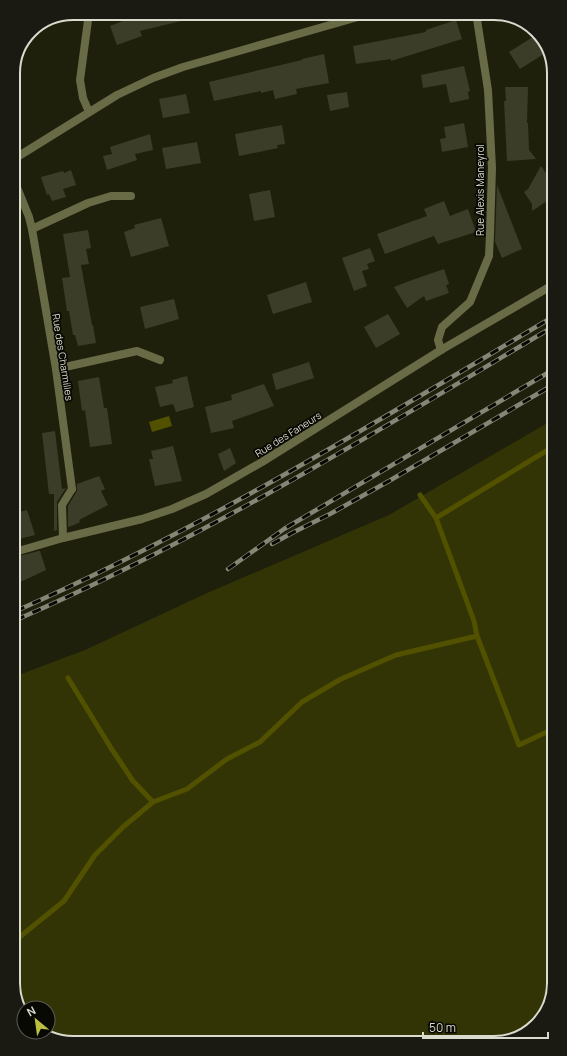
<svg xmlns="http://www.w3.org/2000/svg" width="567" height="1056" font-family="Manrope,sans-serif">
  <rect width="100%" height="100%" fill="#1f200c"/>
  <path fill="#333406" d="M 551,421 L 554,984 L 544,1016 L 517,1038 L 69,1043 L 39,1033 L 39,1032 L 48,1032 L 48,1008 L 24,1008 L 24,1014 L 18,1006 L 16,676 L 85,650 L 205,594 L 389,515 Z"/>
  <path fill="#515100" d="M 169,416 L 172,426 L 152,432 L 149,422 Z"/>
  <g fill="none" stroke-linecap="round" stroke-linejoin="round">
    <g stroke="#515100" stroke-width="5">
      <path d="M 420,495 L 436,518 L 474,621 L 477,636 L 519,745 L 553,729"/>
      <path d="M 436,518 L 551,448"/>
      <path d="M 68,678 L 111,748 L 133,781 L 153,802"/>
      <path d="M 17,939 L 64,901 L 95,855 L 123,827 L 153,802 L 187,789 L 227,759 L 260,742 L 302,702 L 341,679 L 396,655 L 477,636"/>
    </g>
  </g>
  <g fill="#3c3d29">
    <path d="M 143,13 L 192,13 L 193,18 L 140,31 L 142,36 L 117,45 L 110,26 Z"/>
    <path d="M 456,20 L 462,39 L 391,61 L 391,59 L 356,64 L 353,46 L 426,32 L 426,30 Z"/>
    <path d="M 536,35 L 547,52 L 520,69 L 509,52 Z"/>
    <path d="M 324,54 L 329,83 L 296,89 L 297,94 L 275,99 L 273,90 L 261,93 L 261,91 L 214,101 L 209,82 L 302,60 L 302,59 Z"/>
    <path d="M 464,66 L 470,91 L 468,92 L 469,99 L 450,103 L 446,84 L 423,88 L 421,75 Z"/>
    <path d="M 505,87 L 528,87 L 527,123 L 528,123 L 529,150 L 536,159 L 507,161 L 504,101 L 506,101 Z"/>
    <path d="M 347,92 L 349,107 L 330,111 L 327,95 Z"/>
    <path d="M 186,94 L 190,113 L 163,118 L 159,99 Z"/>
    <path d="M 464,123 L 468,147 L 442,152 L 440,139 L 446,138 L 444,127 Z"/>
    <path d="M 282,125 L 285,144 L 277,145 L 278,148 L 239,156 L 235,134 Z"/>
    <path d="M 150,134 L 153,150 L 135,154 L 137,160 L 107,170 L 103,156 L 112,154 L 110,147 Z"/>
    <path d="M 197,142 L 201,163 L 166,169 L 162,148 Z"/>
    <path d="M 541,166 L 550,179 L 550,199 L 532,211 L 532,204 L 524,192 L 528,189 Z"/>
    <path d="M 71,170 L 76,185 L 63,189 L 66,197 L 52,201 L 49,194 L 47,195 L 41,177 L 63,171 L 64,173 Z"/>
    <path d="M 497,185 L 522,249 L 502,258 L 495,242 Z"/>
    <path d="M 270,190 L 275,217 L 254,221 L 249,194 Z"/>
    <path d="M 444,201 L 450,216 L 468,209 L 476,232 L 438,244 L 434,236 L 385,254 L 377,234 L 427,216 L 424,209 Z"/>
    <path d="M 161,218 L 169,246 L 131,257 L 124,232 L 135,228 L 134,225 Z"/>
    <path d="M 88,230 L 91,248 L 86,249 L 89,264 L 81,265 L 92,325 L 93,325 L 96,343 L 78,346 L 75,335 L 73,335 L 69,311 L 67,311 L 62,278 L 70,277 L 63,234 Z"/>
    <path d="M 370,248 L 375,261 L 367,264 L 369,269 L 362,271 L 367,286 L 354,291 L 342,258 Z"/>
    <path d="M 444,269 L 449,284 L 446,285 L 449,293 L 426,301 L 424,296 L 407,308 L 394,287 L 412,280 Z"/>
    <path d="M 306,282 L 312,302 L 273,314 L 267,295 Z"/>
    <path d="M 174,299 L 179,319 L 145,329 L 140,307 Z"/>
    <path d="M 388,314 L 400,334 L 376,348 L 364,327 Z"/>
    <path d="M 309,362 L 314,378 L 276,390 L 272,374 Z"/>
    <path d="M 187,376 L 194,407 L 176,412 L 173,404 L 160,407 L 155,387 L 173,383 L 172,380 Z"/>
    <path d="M 99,377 L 104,408 L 107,408 L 112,444 L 90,447 L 85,410 L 82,411 L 78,381 Z"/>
    <path d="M 264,384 L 274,406 L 232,421 L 234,428 L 211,433 L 205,407 L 232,400 L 231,395 Z"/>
    <path d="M 55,431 L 62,489 L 66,488 L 57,502 L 57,530 L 54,531 L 54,494 L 49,494 L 42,433 Z"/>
    <path d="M 173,446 L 182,481 L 155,486 L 149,459 L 153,459 L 151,451 Z"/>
    <path d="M 230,448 L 236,463 L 224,471 L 218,454 Z"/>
    <path d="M 99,476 L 105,489 L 101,491 L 108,505 L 79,520 L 80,522 L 74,525 L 68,527 L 68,506 L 77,491 L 77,484 Z"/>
    <path d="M 27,510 L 35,535 L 15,540 L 15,513 Z"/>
    <path d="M 39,551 L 40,551 L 46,570 L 16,584 L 15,557 Z"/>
  </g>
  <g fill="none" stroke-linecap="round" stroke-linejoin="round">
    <g stroke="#696b47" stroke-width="8">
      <path d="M 89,13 L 80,80 L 83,98 L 89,112"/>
      <path d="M 63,538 L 62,505 L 72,489"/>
    </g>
    <g stroke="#696b47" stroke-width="8">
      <path d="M 14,180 L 29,217 L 32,229 L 56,369 L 72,489"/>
      <path d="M 32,229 L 88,203 L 111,196 L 131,196"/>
      <path d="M 441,350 L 438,340 L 442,327 L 470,302 L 489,256 L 490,234 L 492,168 L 488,90 L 476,13"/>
      <path d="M 56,369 L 137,351 L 160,360"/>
    </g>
    <g stroke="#696b47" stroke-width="8">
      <path d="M 14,159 L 117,95 L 153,78 L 183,67 L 372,13"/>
      <path d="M 15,552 L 63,538 L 142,519 L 172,509 L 206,494 L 262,462 L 441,350 L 551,286"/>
    </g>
    <g stroke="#858676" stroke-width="4.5">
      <g id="rail">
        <path d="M 272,544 L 292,533 L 330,514 L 389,481 L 551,386"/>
        <path d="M 228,569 L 284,529 L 551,371"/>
        <path d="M 16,611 C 202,529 376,422 551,318"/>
        <path d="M 16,620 C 202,539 376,432 551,328"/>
      </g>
    </g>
    <use href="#rail" stroke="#090903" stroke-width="3" stroke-dasharray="9" stroke-linecap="butt"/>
  </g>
  <g text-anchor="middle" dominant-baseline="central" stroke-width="3.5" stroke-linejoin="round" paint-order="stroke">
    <g font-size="10" fill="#dadbcf" stroke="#090903">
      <text transform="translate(480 190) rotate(-90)">Rue Alexis Maneyrol</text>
      <text transform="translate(63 357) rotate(81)">Rue des Charmilles</text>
      <text transform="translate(288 434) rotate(-32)">Rue des Faneurs</text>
    </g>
  </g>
  <path d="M0 0H567V1056H0ZM73 20H494A53 53 0 0 1 547 73V983A53 53 0 0 1 494 1036H73A53 53 0 0 1 20 983V73A53 53 0 0 1 73 20Z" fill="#1a1a13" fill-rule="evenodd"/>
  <path fill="none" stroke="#dadbcf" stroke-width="2" d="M73 20H494A53 53 0 0 1 547 73V983A53 53 0 0 1 494 1036H73A53 53 0 0 1 20 983V73A53 53 0 0 1 73 20Z"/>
  <g transform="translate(36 1020) rotate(331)"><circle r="19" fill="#090903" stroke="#5d5d55"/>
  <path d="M0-3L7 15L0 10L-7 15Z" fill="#bdbf43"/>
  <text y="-6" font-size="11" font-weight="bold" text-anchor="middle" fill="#dadbcf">N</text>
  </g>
  <path d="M423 1032v6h125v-6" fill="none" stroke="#dadbcf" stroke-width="2"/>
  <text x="429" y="1032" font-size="12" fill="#dadbcf" stroke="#090903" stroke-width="3" paint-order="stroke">50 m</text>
</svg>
